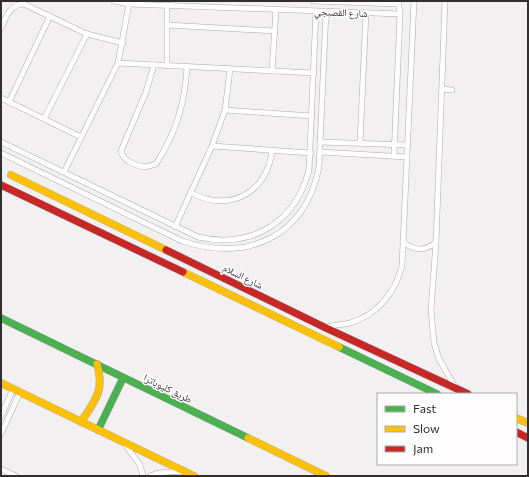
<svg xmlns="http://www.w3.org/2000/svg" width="529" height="477" font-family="Commissioner,'Noto Naskh Arabic',sans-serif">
  <rect width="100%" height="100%" fill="#f2f0f1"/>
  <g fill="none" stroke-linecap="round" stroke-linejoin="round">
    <g stroke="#adabac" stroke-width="6">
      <g id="street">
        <path d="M 114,1 L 129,4 L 400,14"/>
        <path d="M 313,1 L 398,4"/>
        <path d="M 445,1 L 436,242 L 431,310 L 434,343 L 439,359 L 455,387"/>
        <path d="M 167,25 L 275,31"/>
        <path d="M 1,28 C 6,17 10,4 24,4 L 87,34 L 123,43"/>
        <path d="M 118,63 L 314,73"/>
        <path d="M 154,65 L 146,92 L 121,151 C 122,160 136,166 145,167 L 156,164 C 176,133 185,103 187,67"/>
        <path d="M 167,66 L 167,5"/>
        <path d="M 272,71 L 276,9"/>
        <path d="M 442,89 L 452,90"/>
        <path d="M 1,98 L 81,137"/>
        <path d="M 9,102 L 50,16"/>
        <path d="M 225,110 L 312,116"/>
        <path d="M 44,119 L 87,34"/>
        <path d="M 1,142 L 198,237 C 252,249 295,223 309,170 L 316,11"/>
        <path d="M 320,142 L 408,145"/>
        <path d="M 360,143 L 366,13"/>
        <path d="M 212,146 L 311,153"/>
        <path d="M 320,152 L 407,157"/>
        <path d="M 1,153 L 182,241 C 247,262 305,238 319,167 L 326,11"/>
        <path d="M 394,156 L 400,14 L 398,1"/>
        <path d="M 64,172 L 118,63 L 129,4"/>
        <path d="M 190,192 C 228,214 268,193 272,150"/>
        <path d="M 175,227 L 212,146 L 225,110 L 230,69"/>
        <path d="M 403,242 C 414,251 426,251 436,242"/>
        <path d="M 326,328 C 332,324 342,325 350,323 C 377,315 395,293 402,266 L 414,1"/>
        <path d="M 1,416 L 13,389"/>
        <path d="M 1,434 L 20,392"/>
        <path d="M 124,443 L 140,465 L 143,476"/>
        <path d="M 1,469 L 16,476"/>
        <path d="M 150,476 L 158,473 L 183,471"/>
      </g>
    </g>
    <g stroke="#adabac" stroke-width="8">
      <g id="fast">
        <path d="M 1,318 L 248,438"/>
        <path d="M 339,347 L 437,394"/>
        <path d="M 98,430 L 123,378"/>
      </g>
    </g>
    <g stroke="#adabac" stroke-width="8">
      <g id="slow">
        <path d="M 11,175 L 166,250"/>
        <path d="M 183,272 L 339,347"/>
        <path d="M 1,383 L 194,476"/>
        <path d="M 516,418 L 528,423"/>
        <path d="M 81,422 C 95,401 105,390 97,364"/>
        <path d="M 248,438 L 326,476"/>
      </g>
    </g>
    <g stroke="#adabac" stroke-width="8">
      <g id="jam">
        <path d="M 1,185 L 183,272"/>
        <path d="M 166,250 L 326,328 L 468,394"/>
        <path d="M 516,432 L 528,438"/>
      </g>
    </g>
    <use href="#street" stroke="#fdfdfd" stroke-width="5"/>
    <use href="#fast" stroke="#4caf50" stroke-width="7"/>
    <use href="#slow" stroke="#ffc107" stroke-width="7"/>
    <use href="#jam" stroke="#c62828" stroke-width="7"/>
  </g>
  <g text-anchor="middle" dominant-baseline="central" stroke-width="3" stroke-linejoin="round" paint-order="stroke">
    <g font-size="10" fill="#302e2f" stroke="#fffdfd">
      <text transform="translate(341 12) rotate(2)">شارع القصبجي</text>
      <text transform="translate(243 276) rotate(26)">شارع السلام</text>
      <text transform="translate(168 388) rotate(26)">طريق كليوباترا</text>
    </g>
  </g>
  <rect width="529" height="477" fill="none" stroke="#302e2f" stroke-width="4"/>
  <rect x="377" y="393" width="140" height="72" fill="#fffdfd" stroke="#acaaab"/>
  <rect x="385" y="406" width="20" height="6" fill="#4caf50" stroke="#acaaab"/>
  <text x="413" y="413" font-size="12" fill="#302e2f">Fast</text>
  <rect x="385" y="426" width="20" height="6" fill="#ffc107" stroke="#acaaab"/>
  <text x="413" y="433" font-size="12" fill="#302e2f">Slow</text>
  <rect x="385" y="446" width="20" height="6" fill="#c62828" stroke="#acaaab"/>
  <text x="413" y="453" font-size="12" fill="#302e2f">Jam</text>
</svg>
